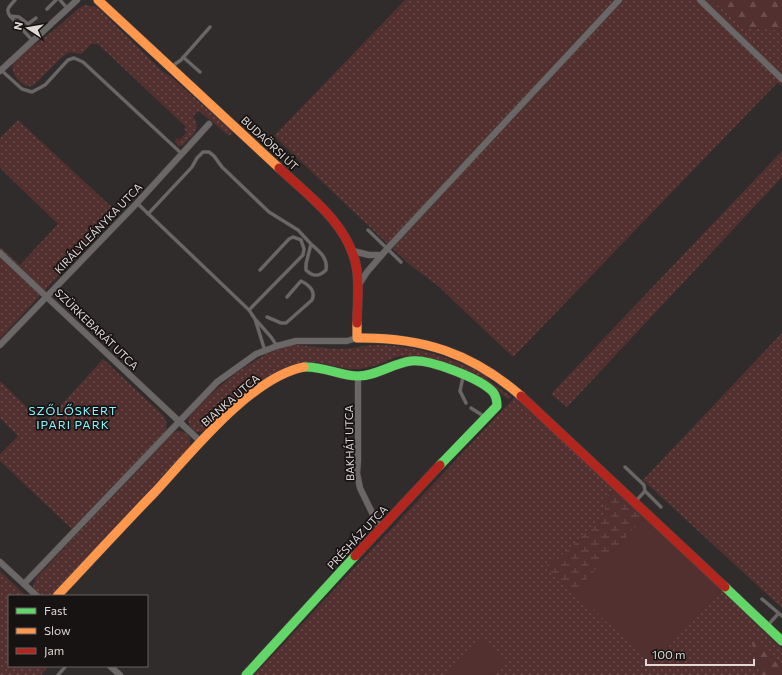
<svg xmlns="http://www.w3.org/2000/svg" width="782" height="675" font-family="Commissioner,sans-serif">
  <defs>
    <pattern id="grass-dots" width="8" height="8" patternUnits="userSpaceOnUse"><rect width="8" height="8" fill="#52302f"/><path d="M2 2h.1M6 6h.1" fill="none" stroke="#6a4d4c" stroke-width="1.8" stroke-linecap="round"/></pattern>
    <pattern id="forest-firs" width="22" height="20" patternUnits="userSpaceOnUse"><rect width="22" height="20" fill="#52302f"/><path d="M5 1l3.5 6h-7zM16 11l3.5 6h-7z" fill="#6a4d4c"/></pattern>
    <pattern id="wetland-marsh" width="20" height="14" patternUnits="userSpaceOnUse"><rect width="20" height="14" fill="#52302f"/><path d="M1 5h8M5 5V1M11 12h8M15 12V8" fill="none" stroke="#6a4d4c"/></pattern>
  </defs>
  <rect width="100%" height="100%" fill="#312c2c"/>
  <g fill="url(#grass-dots)">
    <path d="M 405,0 L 711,0 L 747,28 L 782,30 L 782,86 L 778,82 L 513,357 L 437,285 L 409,264 L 392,248 L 274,136 Z"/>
    <path d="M 85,5 L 97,7 L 163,72 L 170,76 L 233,132 L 229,136 L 199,111 L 193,116 C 203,130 191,136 182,146 L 179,146 L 175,142 L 176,138 L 179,140 L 187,132 L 184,129 L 186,127 L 98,44 L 91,44 L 82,54 L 70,52 L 62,57 L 34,85 C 28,88 25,85 20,82 C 15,77 11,70 13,63 C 17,54 36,44 44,38 C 56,29 67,18 79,8 Z"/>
    <path d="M 18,120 L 117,212 L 0,339 L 0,247 L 20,265 L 58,224 L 0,168 L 0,138 Z"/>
    <path d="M 782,151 L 782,177 L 567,407 L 551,394 Z"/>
    <path d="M 782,333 L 782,608 L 643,480 Z"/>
    <path d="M 293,345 C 309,345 325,349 341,349 C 353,349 364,345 375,345 C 417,345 451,358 488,376 L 487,379 L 511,397 L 508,399 L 485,381 L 433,360 L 420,356 L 405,356 L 396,357 L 378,365 L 360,369 L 349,369 L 316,362 L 305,362 L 287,366 L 263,381 L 233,403 L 209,428 L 201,432 L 196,432 L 190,427 L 188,420 L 189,417 L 191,413 L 214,391 L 237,372 L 268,353 Z"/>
    <path d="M 103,359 L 164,416 C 167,423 168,427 164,433 L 72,529 L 0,461 L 0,454 L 18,436 L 0,418 L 0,381 L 44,424 Z"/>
    <path d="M 515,397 L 614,488 L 605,499 L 605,514 L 569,549 L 546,567 L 653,663 L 723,588 L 754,622 L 782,649 L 782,666 L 752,640 L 760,675 L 491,675 L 505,659 L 482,638 L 447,675 L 254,675 Z"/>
    <path d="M 177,431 C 188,431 193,439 189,449 L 52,594 C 44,599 36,595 33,586 L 36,578 L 172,433 Z"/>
    <path d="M 0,571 L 26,596 L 9,596 L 9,666 L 49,666 L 41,675 L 0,675 Z"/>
  </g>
  <g fill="url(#forest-firs)">
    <path d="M 711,0 L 782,0 L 782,30 L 747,28 Z"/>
    <path d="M 751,639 L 782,666 L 782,675 L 760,675 Z"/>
  </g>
  <path fill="url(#wetland-marsh)" d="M 614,488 L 644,518 L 574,593 L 545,567 L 569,549 L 605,514 L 605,499 Z"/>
  <g fill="#52302f">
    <path d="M 644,518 L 723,588 L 653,663 L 574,593 Z"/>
    <path d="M 482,637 L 505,659 L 491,675 L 447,675 Z"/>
  </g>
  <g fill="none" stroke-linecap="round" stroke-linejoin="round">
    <g stroke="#4c4747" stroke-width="4">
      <g id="lane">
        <path d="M 15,0 C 10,6 5,9 10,16 L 32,40"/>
        <path d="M 60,0 L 67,8"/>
        <path d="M 47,9 L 56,0"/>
        <path d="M 10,16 L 19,17 L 28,24 L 36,18"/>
        <path d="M 183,57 L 200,72"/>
        <path d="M 171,67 L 181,60 L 210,27"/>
        <path d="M 1,70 L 22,89 L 32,92 L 45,85 L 68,60 L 74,58 L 83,62 L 182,154"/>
        <path d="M 137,203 L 249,310 L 255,319 L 265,351"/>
        <path d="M 148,214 L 192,167 L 197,158 L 203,152 L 209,152 L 214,156 L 222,167 L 269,212 L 298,230 L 311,244 L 306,264 L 306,270 C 313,277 319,277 326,270 C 328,258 320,252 311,244"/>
        <path d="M 368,230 L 401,262"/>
        <path d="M 249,310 L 303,255 L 304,249 L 301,240 L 293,237 L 289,239 L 260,270"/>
        <path d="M 267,317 L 281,323 L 286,323 L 312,300 C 316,291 309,285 301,281 L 287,297"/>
        <path d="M 256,320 L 271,337 L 277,346"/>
        <path d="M 463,377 L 460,391 L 466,403"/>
        <path d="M 471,408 L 485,417"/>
        <path d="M 625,467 L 644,485 L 645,491 L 661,507"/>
        <path d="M 635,502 L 645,491"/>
        <path d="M 762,599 L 782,616"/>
        <path d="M 768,625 L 778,614"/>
        <path d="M 58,675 L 66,666"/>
      </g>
    </g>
    <g stroke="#4c4747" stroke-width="7">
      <g id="street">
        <path d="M 700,0 L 782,79"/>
        <path d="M 0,71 L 77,0"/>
        <path d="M 353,251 L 369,255 L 381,255"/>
        <path d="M 0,253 L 201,442"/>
        <path d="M 358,286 L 367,272 L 387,249 L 619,0"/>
        <path d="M 0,345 L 137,203 L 209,124"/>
        <path d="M 358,376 L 358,461 L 357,473 L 360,488 L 380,529"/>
        <path d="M 0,562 L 37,596"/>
        <path d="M 24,584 L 217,382 L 256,354 L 277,346 L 296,341 L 347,341 L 357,338"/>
        <path d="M 110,666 L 120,675"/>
      </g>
    </g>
    <g stroke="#4c4747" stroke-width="10">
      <g id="fast">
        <path d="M 304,367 C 324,366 340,376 358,376 C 377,376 393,363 411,361 C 429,359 480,378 493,392 C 496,396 497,400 497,406 L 440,465"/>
        <path d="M 725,587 L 782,641"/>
        <path d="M 246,675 L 355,556"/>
      </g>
    </g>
    <g stroke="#4c4747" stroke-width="10">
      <g id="slow">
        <path d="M 98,0 L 279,168"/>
        <path d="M 357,323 L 357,338 C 422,337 472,353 521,396"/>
        <path d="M 57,596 C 90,561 122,526 155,492 C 191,453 251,377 304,367"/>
      </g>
    </g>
    <g stroke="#4c4747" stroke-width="10">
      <g id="jam">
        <path d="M 279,168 C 309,196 347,223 356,265 C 360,284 357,304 357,323"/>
        <path d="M 521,396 L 725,587"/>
        <path d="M 355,556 L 440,465"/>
      </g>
    </g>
    <use href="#lane" stroke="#6b6766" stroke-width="3"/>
    <use href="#street" stroke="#6b6766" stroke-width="6"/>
    <use href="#fast" stroke="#63d668" stroke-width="9"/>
    <use href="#slow" stroke="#ff974d" stroke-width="9"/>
    <use href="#jam" stroke="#b3261e" stroke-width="9"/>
  </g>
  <g text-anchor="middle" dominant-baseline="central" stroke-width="3.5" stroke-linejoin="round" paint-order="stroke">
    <g font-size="11" fill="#ded7d6" stroke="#181313">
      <text transform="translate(270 143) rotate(43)">BUDAÖRSI ÚT</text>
      <text transform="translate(98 228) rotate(-46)">KIRÁLYLEÁNYKA UTCA</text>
      <text transform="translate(97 329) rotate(44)">SZÜRKEBARÁT UTCA</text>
      <text transform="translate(230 400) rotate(-41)">BIANKA UTCA</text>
      <text transform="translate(349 443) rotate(-91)">BAKHÁT UTCA</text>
      <text transform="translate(357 537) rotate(-47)">PRÉSHÁZ UTCA</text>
    </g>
    <g font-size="12" letter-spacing="1" fill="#88f3fd" stroke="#181313">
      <text x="73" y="410">SZŐLŐSKERT<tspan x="73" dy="14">IPARI PARK</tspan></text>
    </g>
  </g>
  <rect x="8" y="595" width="140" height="72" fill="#181313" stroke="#676161"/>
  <rect x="16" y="608" width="20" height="6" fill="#63d668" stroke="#676161"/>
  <text x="44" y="615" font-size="12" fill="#ded7d6">Fast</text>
  <rect x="16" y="628" width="20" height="6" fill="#ff974d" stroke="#676161"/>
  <text x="44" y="635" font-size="12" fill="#ded7d6">Slow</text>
  <rect x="16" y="648" width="20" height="6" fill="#b3261e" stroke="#676161"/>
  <text x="44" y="655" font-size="12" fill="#ded7d6">Jam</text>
  <g transform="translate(28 28) rotate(282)" stroke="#181313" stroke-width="3" paint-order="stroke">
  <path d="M0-3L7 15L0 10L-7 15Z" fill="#ded7d6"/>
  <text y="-6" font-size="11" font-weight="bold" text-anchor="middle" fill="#ded7d6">N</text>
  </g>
  <path d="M646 659v6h108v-6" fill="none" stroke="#ded7d6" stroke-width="2"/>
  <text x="652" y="659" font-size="12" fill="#ded7d6" stroke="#181313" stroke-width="3" paint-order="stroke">100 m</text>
</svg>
